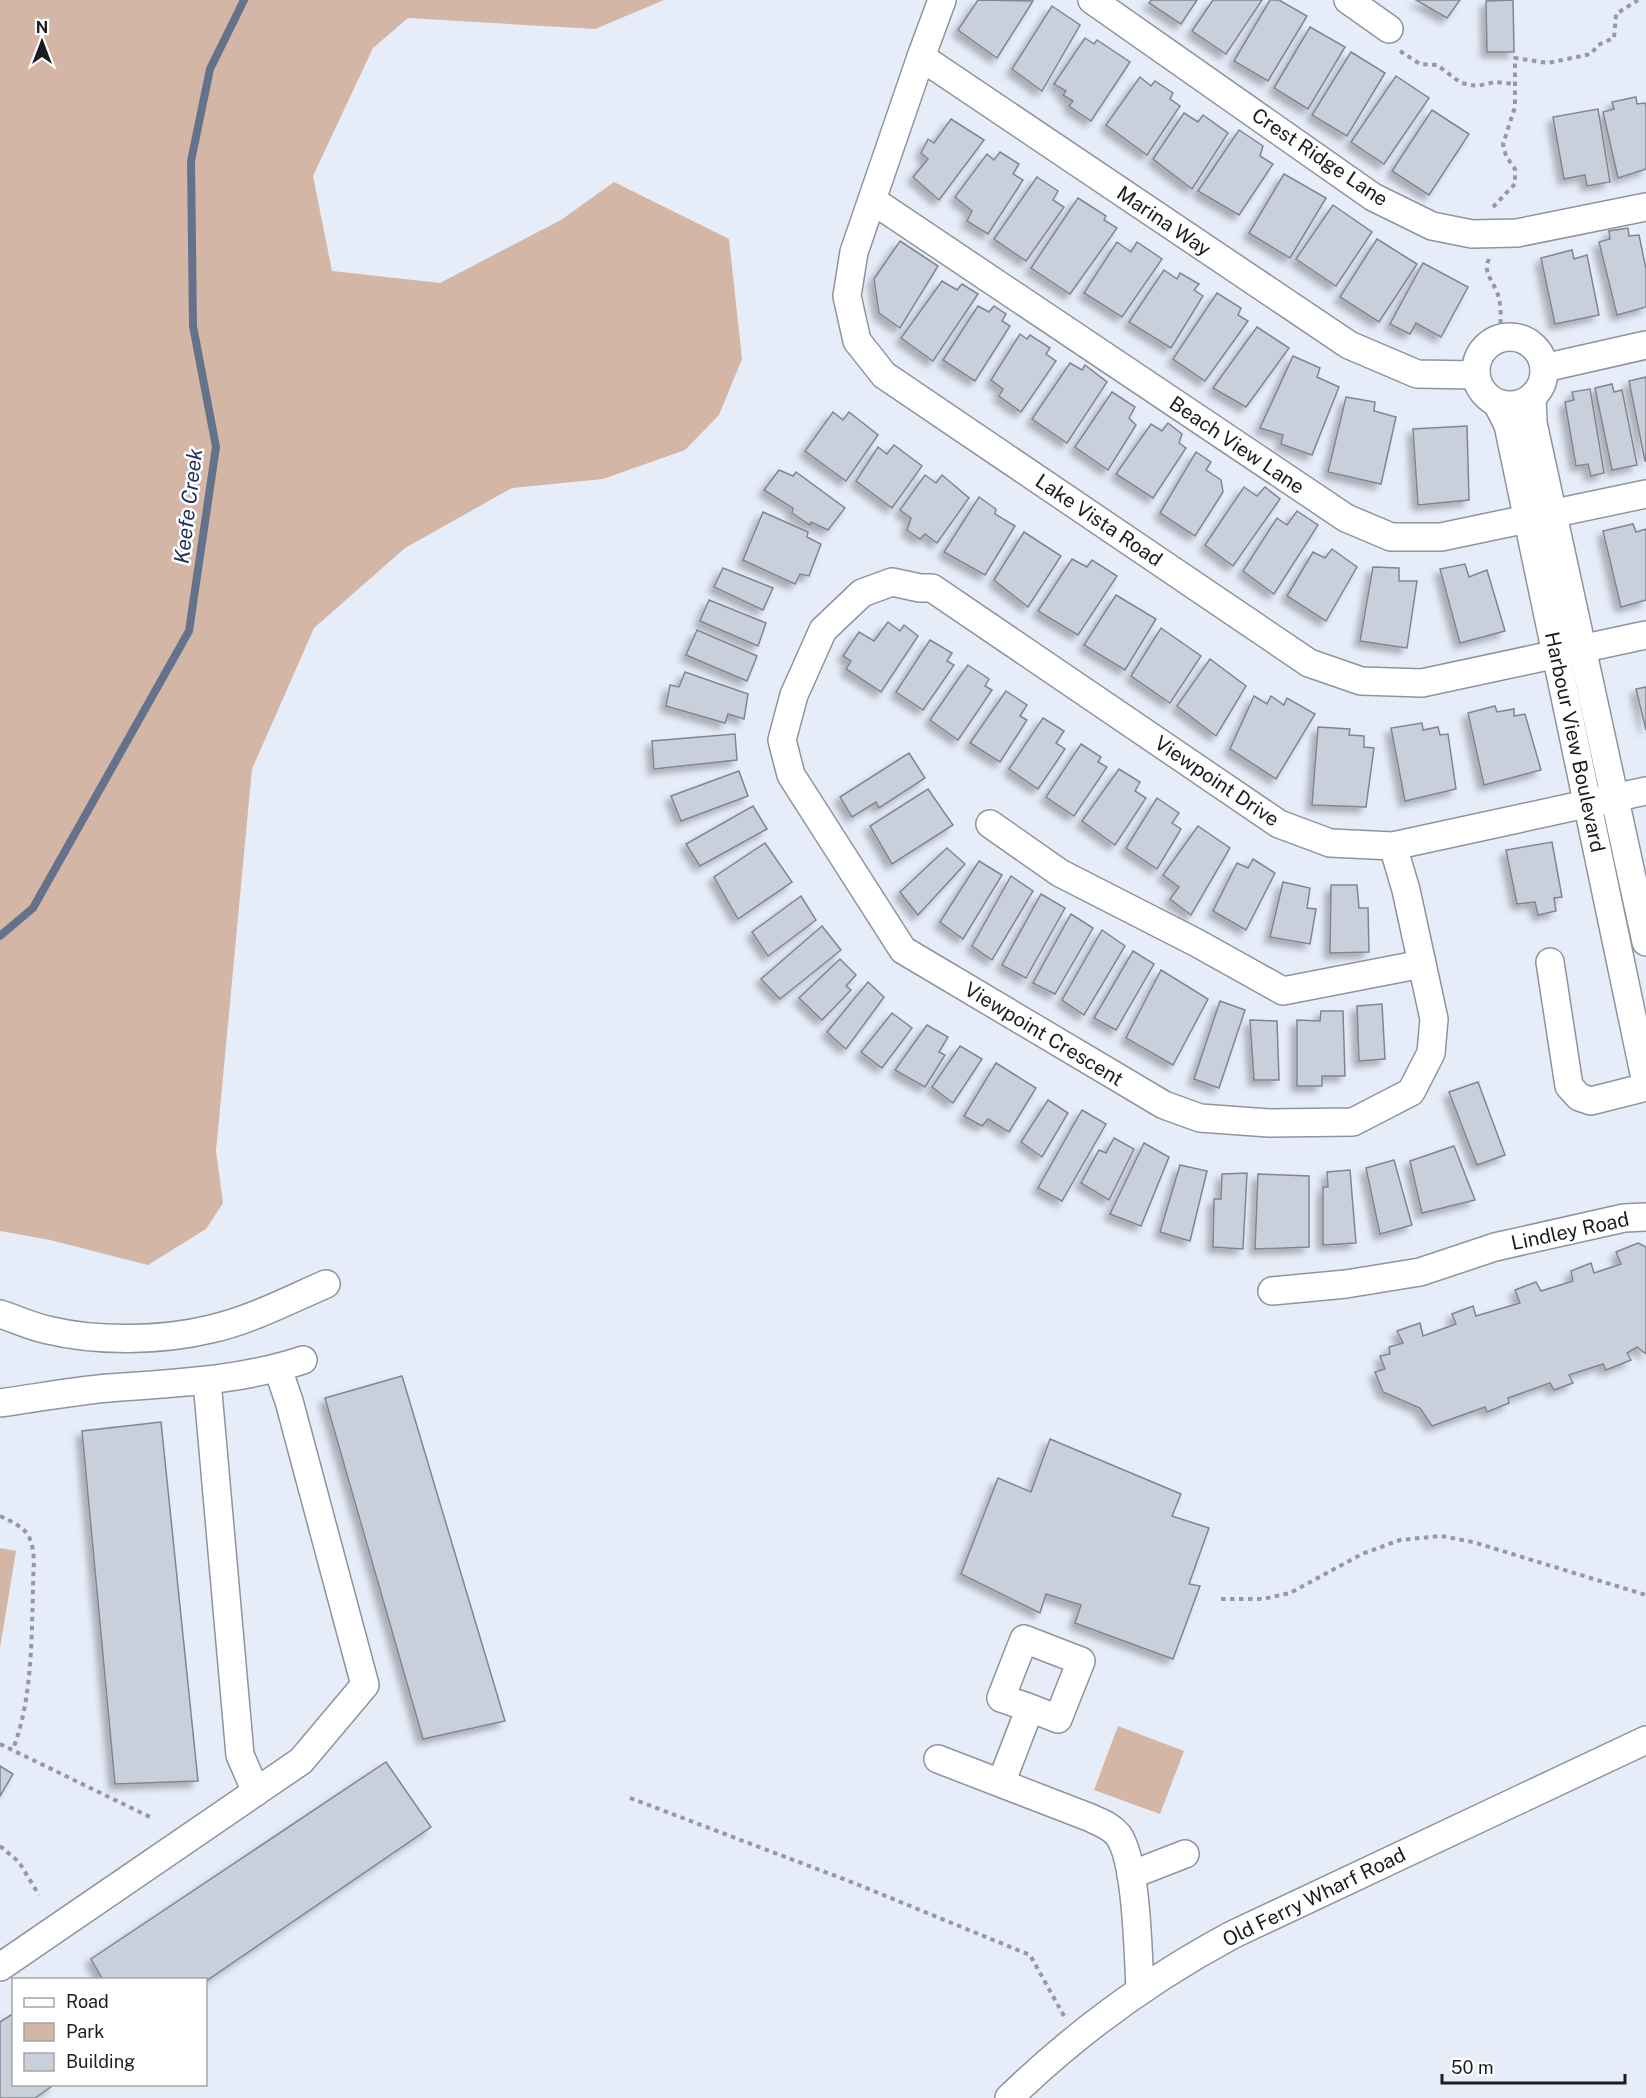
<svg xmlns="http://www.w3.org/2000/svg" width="1646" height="2098" font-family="'Public Sans',sans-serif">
  <defs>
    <filter id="shadow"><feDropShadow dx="-5.5" dy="5.5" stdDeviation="3" flood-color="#0004"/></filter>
  </defs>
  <rect width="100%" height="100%" fill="#e6edf9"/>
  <g fill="#d3b6a6">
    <path d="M 0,0 L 664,0 L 595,29 L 408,18 L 373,48 L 313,176 L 332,271 L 440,283 L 561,220 L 614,182 L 729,239 L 742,359 L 719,415 L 685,450 L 603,479 L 512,488 L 405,548 L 314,628 L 252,769 L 216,1151 L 223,1203 L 206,1229 L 148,1265 L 50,1240 L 0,1231 Z"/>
    <path d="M 0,1548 L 16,1551 L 0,1648 Z"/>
    <path d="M 1118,1726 L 1184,1751 L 1160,1814 L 1094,1790 Z"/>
  </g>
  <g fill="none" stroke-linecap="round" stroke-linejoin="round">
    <path stroke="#65728b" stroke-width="8" d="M 0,936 L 33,908 L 189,631 L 216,447 L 193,326 L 191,161 L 210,69 L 244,0"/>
  </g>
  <g fill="#cad0db" stroke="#808690" stroke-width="1.5" filter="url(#shadow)">
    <path d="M 978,0 L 1033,1 L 997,58 L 958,30 Z"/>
    <path d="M 1151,0 L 1197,0 L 1181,24 L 1149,3 Z"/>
    <path d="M 1213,0 L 1262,0 L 1226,54 L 1192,31 Z"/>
    <path d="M 1270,0 L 1279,0 L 1307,16 L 1268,81 L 1234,61 Z"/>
    <path d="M 1416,0 L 1460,0 L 1447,18 Z"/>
    <path d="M 1513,0 L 1514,52 L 1487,52 L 1486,1 Z"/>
    <path d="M 1052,6 L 1080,25 L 1042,91 L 1012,69 Z"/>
    <path d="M 1310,27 L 1345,47 L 1308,109 L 1274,88 Z"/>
    <path d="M 1085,38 L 1094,44 L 1097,40 L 1130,62 L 1091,121 L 1069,106 L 1073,101 L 1063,95 L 1066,91 L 1054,84 Z"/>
    <path d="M 1351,52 L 1385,73 L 1347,136 L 1312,115 Z"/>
    <path d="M 1396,76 L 1429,98 L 1384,164 L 1351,142 Z"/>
    <path d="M 1140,77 L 1151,86 L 1155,81 L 1173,93 L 1170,99 L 1180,106 L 1147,155 L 1106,125 Z"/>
    <path d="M 1636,97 L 1637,104 L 1645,103 L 1646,107 L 1646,169 L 1618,178 L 1603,112 L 1614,109 L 1612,102 Z"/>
    <path d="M 1598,109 L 1610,182 L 1587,186 L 1585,175 L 1564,179 L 1553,117 Z"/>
    <path d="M 1432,110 L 1469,134 L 1429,195 L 1392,171 Z"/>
    <path d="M 1184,113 L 1198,122 L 1203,115 L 1228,133 L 1192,189 L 1153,159 Z"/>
    <path d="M 951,119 L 984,140 L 939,200 L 913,177 L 928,159 L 921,153 L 928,139 L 934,143 Z"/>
    <path d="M 1239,130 L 1263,146 L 1260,156 L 1273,164 L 1239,215 L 1198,191 Z"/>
    <path d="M 1000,152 L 1019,164 L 1013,174 L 1023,180 L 988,234 L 967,221 L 972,211 L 955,197 L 987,154 L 994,160 Z"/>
    <path d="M 1284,174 L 1326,198 L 1290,258 L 1249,233 Z"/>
    <path d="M 1037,177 L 1058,191 L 1053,200 L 1064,207 L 1026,261 L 994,239 Z"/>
    <path d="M 1078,198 L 1106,216 L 1104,220 L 1117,228 L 1070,294 L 1031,268 Z"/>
    <path d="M 1333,205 L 1372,232 L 1336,286 L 1296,259 Z"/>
    <path d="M 1628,228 L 1629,236 L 1639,235 L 1646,269 L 1646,307 L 1617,315 L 1599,242 L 1610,239 L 1609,231 Z"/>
    <path d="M 1377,239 L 1417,264 L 1379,322 L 1340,297 Z"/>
    <path d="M 900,241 L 938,266 L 900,328 L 879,313 L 874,279 Z"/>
    <path d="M 1117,242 L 1131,252 L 1137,242 L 1162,259 L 1122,317 L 1084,293 Z"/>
    <path d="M 1572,250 L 1574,259 L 1587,255 L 1599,315 L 1555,324 L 1541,258 Z"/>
    <path d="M 1423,263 L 1468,287 L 1441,337 L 1416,323 L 1410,334 L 1390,324 Z"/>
    <path d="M 1164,270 L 1177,279 L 1180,273 L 1199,284 L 1194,290 L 1203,296 L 1171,348 L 1129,322 Z"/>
    <path d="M 942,281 L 957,290 L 962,284 L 978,294 L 933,361 L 901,338 Z"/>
    <path d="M 1217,293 L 1241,308 L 1238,315 L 1248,321 L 1205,381 L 1173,359 Z"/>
    <path d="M 978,306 L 989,312 L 994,306 L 1006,314 L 1002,321 L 1010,326 L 975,381 L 943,360 Z"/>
    <path d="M 1257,327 L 1289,348 L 1246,407 L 1213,388 Z"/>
    <path d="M 1020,334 L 1027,339 L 1030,335 L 1050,348 L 1046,354 L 1056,361 L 1021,412 L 999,396 L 1003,389 L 991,380 Z"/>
    <path d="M 1293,356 L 1320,368 L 1317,377 L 1339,387 L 1312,455 L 1281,444 L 1283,435 L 1260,428 Z"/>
    <path d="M 1070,363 L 1082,370 L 1085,365 L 1107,382 L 1067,443 L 1032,419 Z"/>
    <path d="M 1646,377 L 1646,461 L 1645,461 L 1629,381 Z"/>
    <path d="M 1612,384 L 1614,392 L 1622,390 L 1637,465 L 1612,470 L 1595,388 Z"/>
    <path d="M 1590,389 L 1604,473 L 1591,476 L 1588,464 L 1576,466 L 1565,402 L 1574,400 L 1572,392 Z"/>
    <path d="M 1112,392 L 1135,407 L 1129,418 L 1136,425 L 1108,470 L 1075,447 Z"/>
    <path d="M 1346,397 L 1375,402 L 1374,411 L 1396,417 L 1381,484 L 1328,472 Z"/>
    <path d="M 833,412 L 843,420 L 849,412 L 878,435 L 846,481 L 805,451 Z"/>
    <path d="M 1168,423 L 1182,434 L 1179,443 L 1186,448 L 1153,498 L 1116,474 L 1151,424 L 1162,431 Z"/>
    <path d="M 1467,426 L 1469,500 L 1418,505 L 1413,429 Z"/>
    <path d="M 894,445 L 922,466 L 892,508 L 856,481 L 878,447 L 887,454 Z"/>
    <path d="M 1196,452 L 1211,462 L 1206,470 L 1221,480 L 1223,492 L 1195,536 L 1160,513 Z"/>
    <path d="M 779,470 L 793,476 L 796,472 L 845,508 L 828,530 L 811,522 L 810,525 L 792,513 L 793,508 L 764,490 Z"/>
    <path d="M 925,475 L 936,483 L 942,475 L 969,498 L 937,543 L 925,534 L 920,539 L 907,530 L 911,518 L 900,510 Z"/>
    <path d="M 1244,487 L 1257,496 L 1265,487 L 1280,499 L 1233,566 L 1205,545 Z"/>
    <path d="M 979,497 L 996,509 L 995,514 L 1015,526 L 985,575 L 944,552 Z"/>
    <path d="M 1297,511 L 1318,525 L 1274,594 L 1243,571 L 1277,518 L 1287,525 Z"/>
    <path d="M 763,512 L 808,532 L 807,537 L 821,544 L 809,576 L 800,574 L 795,584 L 743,560 Z"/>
    <path d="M 1633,524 L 1636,532 L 1646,529 L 1646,600 L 1621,607 L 1603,531 Z"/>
    <path d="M 1024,532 L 1061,556 L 1028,607 L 994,580 Z"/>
    <path d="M 1332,549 L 1357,567 L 1326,621 L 1287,596 L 1313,552 L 1325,558 Z"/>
    <path d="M 1072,559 L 1087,567 L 1092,560 L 1117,576 L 1078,635 L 1038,611 Z"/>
    <path d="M 1465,564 L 1469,577 L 1487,570 L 1505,631 L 1460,643 L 1440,569 Z"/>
    <path d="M 1373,567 L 1399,568 L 1399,581 L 1417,581 L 1407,648 L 1360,641 Z"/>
    <path d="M 723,568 L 773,588 L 763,610 L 714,587 Z"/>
    <path d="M 1116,595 L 1156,619 L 1125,670 L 1084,645 Z"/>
    <path d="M 709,600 L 766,623 L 758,646 L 700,621 Z"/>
    <path d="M 888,622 L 900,631 L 904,625 L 918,636 L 881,692 L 846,669 L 851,661 L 843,656 L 859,632 L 874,641 Z"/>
    <path d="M 1161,628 L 1201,656 L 1170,703 L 1131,676 Z"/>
    <path d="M 697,630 L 757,656 L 747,681 L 686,655 Z"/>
    <path d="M 930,640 L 952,653 L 947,661 L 954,665 L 923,710 L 896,692 Z"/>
    <path d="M 1210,659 L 1246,686 L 1216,736 L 1177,706 Z"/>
    <path d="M 968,665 L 989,679 L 985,686 L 992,690 L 958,740 L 930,720 Z"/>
    <path d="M 685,672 L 748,694 L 744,719 L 728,714 L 725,723 L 666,706 L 670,685 L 679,687 Z"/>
    <path d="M 1646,687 L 1646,730 L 1636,689 Z"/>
    <path d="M 1006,691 L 1027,705 L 1020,716 L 1027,720 L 1000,762 L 970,743 Z"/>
    <path d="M 1254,696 L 1267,704 L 1271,696 L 1284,705 L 1287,698 L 1315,714 L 1276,779 L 1230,749 Z"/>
    <path d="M 1495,706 L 1497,712 L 1514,709 L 1514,716 L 1525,714 L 1541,770 L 1484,785 L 1468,713 Z"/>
    <path d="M 1043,718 L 1064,731 L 1056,743 L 1065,749 L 1038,789 L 1009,769 Z"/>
    <path d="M 1422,723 L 1423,730 L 1438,727 L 1440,735 L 1448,734 L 1456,789 L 1405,801 L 1391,728 Z"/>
    <path d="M 1318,727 L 1350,729 L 1349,735 L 1364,736 L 1364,747 L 1374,748 L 1366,807 L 1312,805 Z"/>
    <path d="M 735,734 L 737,760 L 654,769 L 652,741 Z"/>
    <path d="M 1081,744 L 1101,757 L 1098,762 L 1107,767 L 1074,816 L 1046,797 Z"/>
    <path d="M 909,753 L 925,778 L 879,808 L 876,802 L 852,817 L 840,797 Z"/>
    <path d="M 1119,769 L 1140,782 L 1135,791 L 1146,798 L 1115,845 L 1082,821 Z"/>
    <path d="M 739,771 L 748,796 L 681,821 L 671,796 Z"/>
    <path d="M 928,789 L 953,825 L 892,864 L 870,826 Z"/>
    <path d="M 1157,798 L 1179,813 L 1172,823 L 1181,829 L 1157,869 L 1126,848 Z"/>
    <path d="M 753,806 L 767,829 L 700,866 L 686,844 Z"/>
    <path d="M 1198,826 L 1230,848 L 1191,915 L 1170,899 L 1179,887 L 1163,875 Z"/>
    <path d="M 1552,842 L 1562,897 L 1554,898 L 1556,911 L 1538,915 L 1535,902 L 1517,904 L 1506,850 Z"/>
    <path d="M 765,843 L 792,882 L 738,919 L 714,877 Z"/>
    <path d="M 947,848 L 965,864 L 918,915 L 900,892 Z"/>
    <path d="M 1253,859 L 1275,873 L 1246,930 L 1213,911 L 1237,863 L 1248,868 Z"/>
    <path d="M 979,861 L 1002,875 L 963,939 L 940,922 Z"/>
    <path d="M 1011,876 L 1033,891 L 992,960 L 972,946 Z"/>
    <path d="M 1283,882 L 1310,888 L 1307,908 L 1316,909 L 1310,944 L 1270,937 Z"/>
    <path d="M 1331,885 L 1357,885 L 1359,908 L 1368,908 L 1369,952 L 1330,953 Z"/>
    <path d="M 1041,894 L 1065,908 L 1026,978 L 1002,965 Z"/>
    <path d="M 801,896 L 816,920 L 768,956 L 752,932 Z"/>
    <path d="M 1071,914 L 1093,928 L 1055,994 L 1033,983 Z"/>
    <path d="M 822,926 L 841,950 L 780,999 L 761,979 Z"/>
    <path d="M 1102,930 L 1125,946 L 1084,1015 L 1062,1000 Z"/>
    <path d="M 1133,951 L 1154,964 L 1116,1030 L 1094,1018 Z"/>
    <path d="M 840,959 L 856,975 L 846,986 L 851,990 L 822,1020 L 799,998 Z"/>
    <path d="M 1161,970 L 1208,999 L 1173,1065 L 1126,1038 Z"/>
    <path d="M 868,982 L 884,997 L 846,1049 L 827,1032 Z"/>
    <path d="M 1220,1001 L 1245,1010 L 1219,1088 L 1194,1079 Z"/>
    <path d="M 1382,1004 L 1385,1059 L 1359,1061 L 1357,1006 Z"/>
    <path d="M 1321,1011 L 1343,1011 L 1345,1076 L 1322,1076 L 1322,1086 L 1297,1086 L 1297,1020 L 1320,1021 Z"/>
    <path d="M 892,1013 L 912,1028 L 882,1068 L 861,1052 Z"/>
    <path d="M 1250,1020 L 1277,1021 L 1279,1080 L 1254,1080 Z"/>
    <path d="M 927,1025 L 948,1037 L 939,1052 L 945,1055 L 925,1087 L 895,1070 Z"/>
    <path d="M 960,1046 L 982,1059 L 953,1103 L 932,1087 Z"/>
    <path d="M 996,1063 L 1036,1088 L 1009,1132 L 988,1119 L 982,1126 L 964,1116 Z"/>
    <path d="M 1478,1082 L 1505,1155 L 1477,1165 L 1449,1092 Z"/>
    <path d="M 1048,1100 L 1068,1113 L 1042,1157 L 1021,1142 Z"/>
    <path d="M 1082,1110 L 1106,1124 L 1062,1201 L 1038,1188 Z"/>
    <path d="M 1114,1138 L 1134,1149 L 1109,1200 L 1081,1183 L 1099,1150 L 1106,1153 Z"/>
    <path d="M 1144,1143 L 1169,1157 L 1141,1226 L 1110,1214 Z"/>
    <path d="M 1454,1146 L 1475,1200 L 1422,1213 L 1410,1161 Z"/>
    <path d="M 1394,1160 L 1412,1225 L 1380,1234 L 1366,1168 Z"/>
    <path d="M 1180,1165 L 1207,1171 L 1190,1241 L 1160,1232 Z"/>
    <path d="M 1350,1170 L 1356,1243 L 1323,1245 L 1323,1187 L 1328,1187 L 1327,1172 Z"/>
    <path d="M 1247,1173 L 1243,1249 L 1213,1247 L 1214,1199 L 1221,1199 L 1222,1174 Z"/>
    <path d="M 1258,1174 L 1309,1176 L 1309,1247 L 1255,1249 Z"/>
    <path d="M 1638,1243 L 1646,1247 L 1646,1354 L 1637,1347 L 1627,1353 L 1631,1360 L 1606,1370 L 1603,1364 L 1569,1375 L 1573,1383 L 1554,1390 L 1550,1383 L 1508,1398 L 1509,1403 L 1487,1412 L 1485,1407 L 1432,1426 L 1420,1408 L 1383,1392 L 1375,1372 L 1385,1369 L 1380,1356 L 1390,1354 L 1389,1347 L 1403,1343 L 1397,1331 L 1420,1323 L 1423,1336 L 1456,1324 L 1452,1314 L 1473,1306 L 1476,1316 L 1520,1303 L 1515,1290 L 1536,1282 L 1541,1291 L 1573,1281 L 1571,1271 L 1591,1263 L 1594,1273 L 1621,1264 L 1616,1252 Z"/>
    <path d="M 402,1376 L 505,1721 L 423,1739 L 325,1398 Z"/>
    <path d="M 161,1422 L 198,1781 L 115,1784 L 82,1431 Z"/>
    <path d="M 1050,1439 L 1181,1494 L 1172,1516 L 1209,1528 L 1189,1584 L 1200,1586 L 1173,1659 L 1075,1623 L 1081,1605 L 1046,1594 L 1040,1613 L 961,1574 L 998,1478 L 1031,1492 Z"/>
    <path d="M 386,1762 L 431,1827 L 206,1981 L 206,1980 L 103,1980 L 91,1959 Z"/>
    <path d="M 0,1766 L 13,1774 L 0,1796 Z"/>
    <path d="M 14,2013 L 14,2084 L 55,2084 L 35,2098 L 0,2098 L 0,2022 Z"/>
  </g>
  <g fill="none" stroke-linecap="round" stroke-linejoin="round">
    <g stroke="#8e949f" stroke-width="30">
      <g id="minor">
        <path d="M 942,0 L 921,57 L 1349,345 L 1417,374 L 1476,375"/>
        <path d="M 1092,0 L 1373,197 L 1432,226 L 1472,234 L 1517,233 L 1646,207"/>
        <path d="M 1348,0 L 1389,29"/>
        <path d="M 921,57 L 854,252 L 847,296 L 857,341 L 884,375 L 1309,663 L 1361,681 L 1422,683 L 1646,635"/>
        <path d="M 872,200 L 1346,518 L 1391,537 L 1441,537 L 1646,494"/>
        <circle cx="1510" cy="371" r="34"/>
        <path d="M 1544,368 L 1646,345"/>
        <path d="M 1532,397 L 1533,423 L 1646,942"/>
        <path d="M 1497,403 L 1508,425 L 1646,1083"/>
        <path d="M 990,824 L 1060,873 L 1197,943 L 1283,991 L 1422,964"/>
        <path d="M 1393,846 L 1406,890 L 1434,1019 L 1431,1053 L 1411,1092 L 1353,1122 L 1269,1123 L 1200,1118 L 1164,1105 L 903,950 L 791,775 L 782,740 L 794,695 L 823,630 L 862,593 L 892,582 L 920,588 L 932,588 L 1279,824 L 1330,843 L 1393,846 L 1646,791"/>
        <path d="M 1550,962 L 1569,1086 L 1579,1097 L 1591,1101 L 1646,1087"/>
        <path d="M 1272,1291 L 1346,1284 L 1420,1272 L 1495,1247 L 1624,1218 L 1646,1217"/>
        <path d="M 0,1314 C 16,1319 32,1327 48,1330 C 97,1342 162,1341 211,1329 C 251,1320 289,1300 326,1284"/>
        <path d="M 207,1381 L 240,1755 L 256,1792"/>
        <path d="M 0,1403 C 36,1398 73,1391 109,1388 C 175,1383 240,1381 303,1360"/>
        <path d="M 938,1759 L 1091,1818 C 1101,1823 1111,1826 1118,1835 C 1137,1860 1138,1954 1140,1989"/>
        <path d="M 1001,1783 L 1030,1708 L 1001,1698 L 1024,1639 L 1081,1661 L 1058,1719 L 1030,1708"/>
        <path d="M 1131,1875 L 1185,1854"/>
        <path d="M 0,1967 L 301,1761 L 365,1685 L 289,1401 L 278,1369"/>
        <path d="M 1009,2098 C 1076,2033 1150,1979 1232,1935 L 1646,1740"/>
      </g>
    </g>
    <g stroke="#9499a2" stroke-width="4" stroke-dasharray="4.5 4.5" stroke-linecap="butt">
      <path d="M 1400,51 L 1420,64 L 1437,65 L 1461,83 L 1477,86 L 1495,82 L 1515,84"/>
      <path d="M 1493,207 L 1515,184 L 1515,169 L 1506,156 L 1503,144 L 1515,107 L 1515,58 L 1548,63 L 1591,54 L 1598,45 L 1614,38 L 1616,14 L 1638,0"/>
      <path d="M 1489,259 C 1483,272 1491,278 1496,290 C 1503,304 1500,323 1500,339"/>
      <path d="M 0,1516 C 25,1528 32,1532 34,1560 C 31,1620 35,1693 13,1749"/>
      <path d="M 1221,1599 L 1263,1599 L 1290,1593 L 1362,1554 L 1400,1540 L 1441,1536 L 1473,1542 L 1646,1595"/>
      <path d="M 0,1744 L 152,1818"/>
      <path d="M 630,1798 L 854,1883 L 1030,1955 L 1064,2016"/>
      <path d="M 0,1846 L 19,1862 L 39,1895"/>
    </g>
    <use href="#minor" stroke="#fff" stroke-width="27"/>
  </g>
  <g text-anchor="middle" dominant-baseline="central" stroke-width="5" stroke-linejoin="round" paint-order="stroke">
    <g font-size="20" fill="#1a1c20" stroke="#fff">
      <text transform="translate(1320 157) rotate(34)">Crest Ridge Lane</text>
      <text transform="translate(1164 221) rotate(34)">Marina Way</text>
      <text transform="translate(1237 445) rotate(34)">Beach View Lane</text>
      <text transform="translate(1099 520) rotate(34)">Lake Vista Road</text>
      <text transform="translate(1575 742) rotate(78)">Harbour View Boulevard</text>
      <text transform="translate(1217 781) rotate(34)">Viewpoint Drive</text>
      <text transform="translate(1044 1034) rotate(31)">Viewpoint Crescent</text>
      <text transform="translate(1570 1231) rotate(-12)">Lindley Road</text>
      <text transform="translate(1314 1897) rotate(-26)">Old Ferry Wharf Road</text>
    </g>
    <g font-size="21" font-style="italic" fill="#192e5a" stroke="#fff">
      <text transform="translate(188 506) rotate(-83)">Keefe Creek</text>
    </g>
  </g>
  <rect x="12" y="1978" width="195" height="108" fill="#ffffff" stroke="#a3a4a6" stroke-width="1.5"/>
  <rect x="24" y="1998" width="30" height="9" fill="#ffffff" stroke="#a3a4a6" stroke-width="1.5"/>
  <text x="66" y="2008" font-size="18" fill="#1a1c20">Road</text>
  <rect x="24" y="2023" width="30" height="18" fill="#d3b6a6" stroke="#a3a4a6" stroke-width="1.5"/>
  <text x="66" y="2038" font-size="18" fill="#1a1c20">Park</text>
  <rect x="24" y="2053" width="30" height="18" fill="#cad0db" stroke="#a3a4a6" stroke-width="1.5"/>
  <text x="66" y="2068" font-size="18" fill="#1a1c20">Building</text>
  <g transform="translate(42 42)" stroke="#ffffff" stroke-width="4.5" paint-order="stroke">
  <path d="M0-4.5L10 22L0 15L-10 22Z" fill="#1a1c20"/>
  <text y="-9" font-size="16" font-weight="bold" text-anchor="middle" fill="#1a1c20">N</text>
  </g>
  <path d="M1442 2074v9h183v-9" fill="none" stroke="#1a1c20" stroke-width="3"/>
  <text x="1451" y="2074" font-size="18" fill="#1a1c20" stroke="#ffffff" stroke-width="4.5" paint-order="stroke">50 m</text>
</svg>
